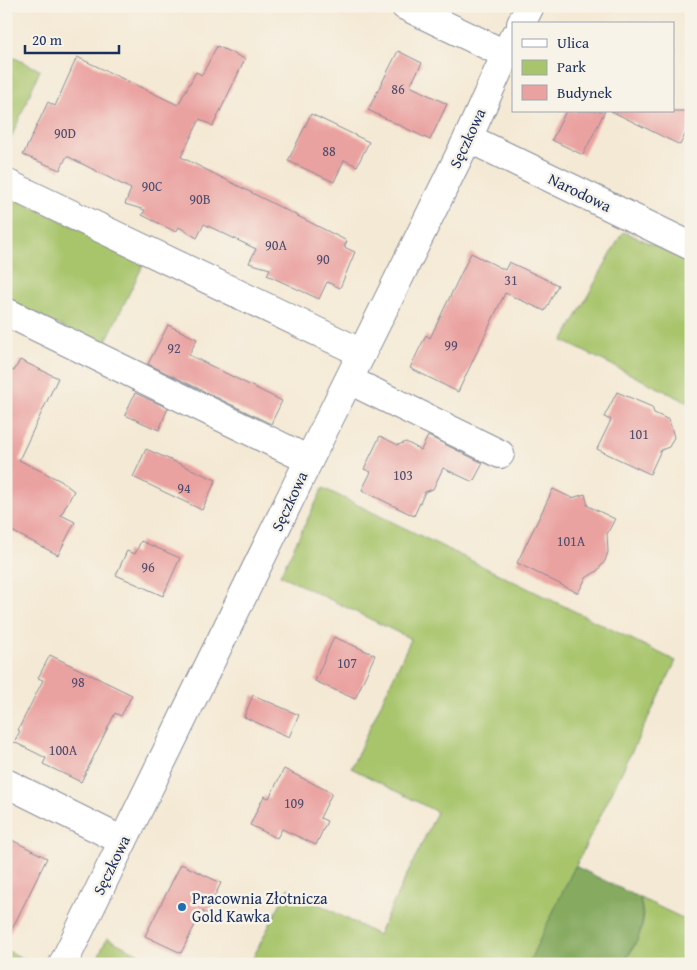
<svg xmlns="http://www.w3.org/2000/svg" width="697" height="970" font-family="'Gentium Book Plus',serif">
  <rect width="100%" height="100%" fill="#f7f3e8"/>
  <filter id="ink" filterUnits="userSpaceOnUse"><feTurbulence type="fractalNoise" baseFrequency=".02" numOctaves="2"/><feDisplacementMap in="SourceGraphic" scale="10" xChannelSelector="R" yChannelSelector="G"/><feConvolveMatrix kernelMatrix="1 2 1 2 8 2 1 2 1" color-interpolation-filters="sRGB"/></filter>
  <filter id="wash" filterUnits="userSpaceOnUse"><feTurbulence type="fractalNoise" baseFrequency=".0096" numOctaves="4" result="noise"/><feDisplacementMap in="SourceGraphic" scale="20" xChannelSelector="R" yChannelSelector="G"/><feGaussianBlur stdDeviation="1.12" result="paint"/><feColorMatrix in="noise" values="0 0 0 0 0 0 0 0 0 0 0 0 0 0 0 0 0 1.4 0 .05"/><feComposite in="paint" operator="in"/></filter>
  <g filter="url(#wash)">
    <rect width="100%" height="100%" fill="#f4e9d4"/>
    <g fill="#a8c56c" stroke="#627a65">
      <path d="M 6,54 L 40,70 L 6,150 Z"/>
      <path d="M 6,194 L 145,261 L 103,347 L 6,299 Z"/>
      <path d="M 624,232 L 691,261 L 691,404 L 563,341 L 621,235 Z"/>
      <path d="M 323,488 L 676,661 L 528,964 L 250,964 L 288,888 L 378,935 L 437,812 L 351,768 L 411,639 L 280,575 Z"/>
      <path d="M 640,898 L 691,922 L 691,964 L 621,964 C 630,958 644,929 643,918 C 643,911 641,904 640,898 Z"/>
      <path d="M 107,938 L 159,964 L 95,964 Z"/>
      <path d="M 6,950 L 33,963 L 6,964 Z"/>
    </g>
    <path fill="#86aa60" stroke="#506c5f" d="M 575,866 L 640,898 L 643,920 L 638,939 L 624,962 L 621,964 L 528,964 Z"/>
    <g id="blocks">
      <g fill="#eaa2a0">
        <path d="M 217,46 L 245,59 L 213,126 L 200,119 L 181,157 L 347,241 L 344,247 L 355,252 L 340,288 L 327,282 L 319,299 L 267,275 L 270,269 L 249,263 L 256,249 L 204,224 L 197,238 L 179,227 L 176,232 L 142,215 L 145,210 L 125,204 L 131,189 L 67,156 L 60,170 L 23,155 L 48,102 L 55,106 L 77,57 L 178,105 L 196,72 L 202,75 Z"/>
        <path d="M 398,51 L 422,63 L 410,86 L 447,104 L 430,140 L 368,110 Z"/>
        <path d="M 566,111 L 605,111 L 583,155 L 552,140 Z"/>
        <path d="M 611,111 L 691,111 L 691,123 L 680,145 Z"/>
        <path d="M 311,114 L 369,142 L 357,166 L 344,160 L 334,182 L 288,161 Z"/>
        <path d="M 471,253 L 505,270 L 509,262 L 558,285 L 545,311 L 505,293 L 458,392 L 410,368 L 426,335 L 430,338 Z"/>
        <path d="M 168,325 L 197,339 L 189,355 L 282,401 L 271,424 L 148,364 Z"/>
        <path d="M 20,360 L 58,378 L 19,460 L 61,481 L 74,491 L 61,515 L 75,522 L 58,555 L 6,528 L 6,367 L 14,371 Z"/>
        <path d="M 617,392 L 652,407 L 654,413 L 669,420 L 674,437 L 669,447 L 661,450 L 650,474 L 597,449 L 611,420 L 604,417 Z"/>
        <path d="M 135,393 L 168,408 L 159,430 L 125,415 Z"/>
        <path d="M 380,436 L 398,445 L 406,442 L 421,450 L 428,436 L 483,463 L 473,482 L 443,468 L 433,489 L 425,492 L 414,516 L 362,490 L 371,472 L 364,469 Z"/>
        <path d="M 146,449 L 216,480 L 202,510 L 133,477 Z"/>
        <path d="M 553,489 L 572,498 L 585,494 L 588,506 L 615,519 L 607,534 L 608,552 L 605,561 L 597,571 L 586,578 L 578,593 L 517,563 Z"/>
        <path d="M 141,541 L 180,558 L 163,596 L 116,575 L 127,551 L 135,554 Z"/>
        <path d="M 334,637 L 375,655 L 355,699 L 315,681 Z"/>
        <path d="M 50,655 L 132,695 L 121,716 L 115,713 L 81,782 L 43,764 L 46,758 L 14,742 L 20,731 L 18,730 L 43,680 L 38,678 Z"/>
        <path d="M 253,695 L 299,715 L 289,737 L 244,717 Z"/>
        <path d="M 284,769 L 332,793 L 320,818 L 327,821 L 316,845 L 282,829 L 277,838 L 250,825 L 264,796 L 269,798 Z"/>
        <path d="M 6,837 L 47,858 L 6,941 Z"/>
        <path d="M 181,864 L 221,883 L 206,914 L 202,911 L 181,953 L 145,936 Z"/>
      </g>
    </g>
  </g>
  <g filter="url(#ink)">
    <use href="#blocks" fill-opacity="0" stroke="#888c99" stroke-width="1"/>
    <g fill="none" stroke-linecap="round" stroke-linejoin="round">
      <g stroke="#888c99" stroke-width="30">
        <g id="minor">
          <path d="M 405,6 L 505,54"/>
          <path d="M 521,24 L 530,6"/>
          <path d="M 468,138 L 691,246"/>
          <path d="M 8,184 L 362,353"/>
          <path d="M 6,312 L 309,460"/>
          <path d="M 349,380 L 500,454"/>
          <path d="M 6,783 L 123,841"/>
          <path d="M 63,964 L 309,460 L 468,138 L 513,38"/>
        </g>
      </g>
      <use href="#minor" stroke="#fff" stroke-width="28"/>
    </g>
  </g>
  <circle fill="#1f6fb2" stroke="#f7f3e8" stroke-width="2" cx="182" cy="907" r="5"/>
  <g text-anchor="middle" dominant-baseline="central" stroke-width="5" stroke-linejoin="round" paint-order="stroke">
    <g font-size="14" fill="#4f4c6e">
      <text x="398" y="89">86</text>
      <text x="65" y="133">90D</text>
      <text x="329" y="151">88</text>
      <text x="152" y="186">90C</text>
      <text x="200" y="199">90B</text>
      <text x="276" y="245">90A</text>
      <text x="323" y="259">90</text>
      <text x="511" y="280">31</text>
      <text x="451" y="345">99</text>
      <text x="174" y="348">92</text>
      <text x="639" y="434">101</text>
      <text x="403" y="475">103</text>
      <text x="184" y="488">94</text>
      <text x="571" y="541">101A</text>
      <text x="148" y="567">96</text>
      <text x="347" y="663">107</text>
      <text x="78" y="682">98</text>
      <text x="63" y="750">100A</text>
      <text x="294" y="803">109</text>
    </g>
    <g font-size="16" fill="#1b2f5e" stroke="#f7f3e8">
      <text transform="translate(467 138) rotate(-65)">Sęczkowa</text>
      <text transform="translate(580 192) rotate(26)">Narodowa</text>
      <text transform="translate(289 501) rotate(-65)">Sęczkowa</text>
      <text transform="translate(111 865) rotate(-64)">Sęczkowa</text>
    </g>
    <g font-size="16" fill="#1b2f5e" stroke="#f7f3e8" text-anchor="start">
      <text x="192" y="898">Pracownia Złotnicza<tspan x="192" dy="18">Gold Kawka</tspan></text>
    </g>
  </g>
  <rect width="697" height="970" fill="none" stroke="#f7f3e8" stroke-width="25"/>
  <rect x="512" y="22" width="162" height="90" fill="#f7f3e8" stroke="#9fa5b1"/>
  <rect x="522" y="39" width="25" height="8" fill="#ffffff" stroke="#9fa5b1"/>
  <text x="557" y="48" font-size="15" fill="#1b2f5e">Ulica</text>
  <rect x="522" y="60" width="25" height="15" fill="#a8c56c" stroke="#9fa5b1"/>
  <text x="557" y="72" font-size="15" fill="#1b2f5e">Park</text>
  <rect x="522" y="85" width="25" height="15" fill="#eaa2a0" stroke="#9fa5b1"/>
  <text x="557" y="98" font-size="15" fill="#1b2f5e">Budynek</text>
  <path d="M25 45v8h94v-8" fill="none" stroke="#1b2f5e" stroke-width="2.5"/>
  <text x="32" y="45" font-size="15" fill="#1b2f5e" stroke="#f7f3e8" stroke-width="4" paint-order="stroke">20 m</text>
</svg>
